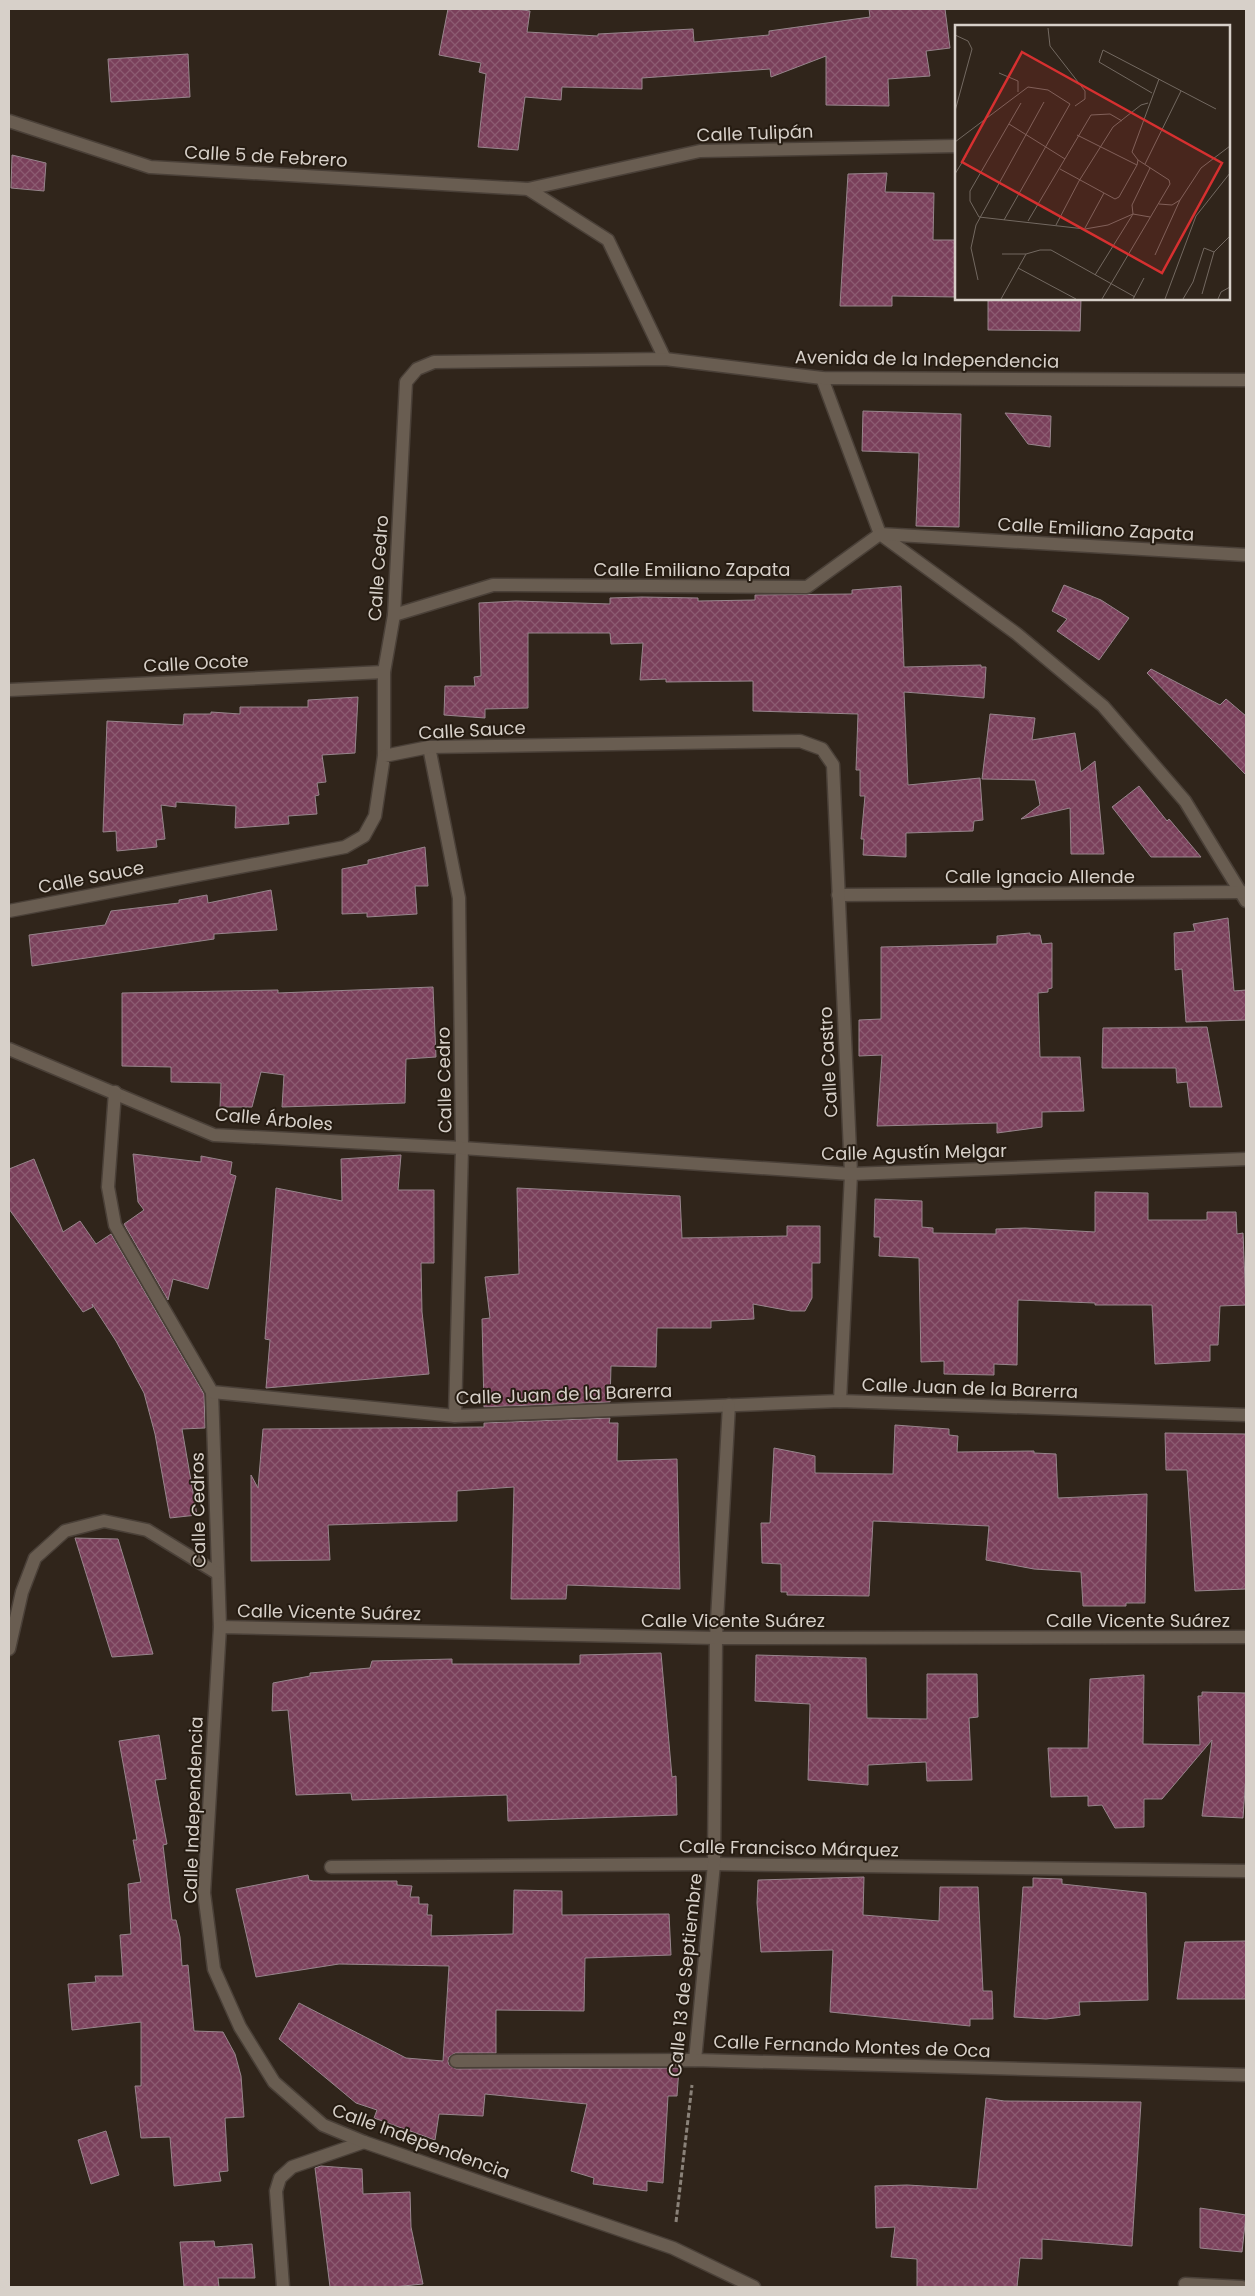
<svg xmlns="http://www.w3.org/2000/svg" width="1255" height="2296" font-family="Poppins,sans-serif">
  <defs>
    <pattern id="building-cross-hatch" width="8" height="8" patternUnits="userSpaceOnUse" patternTransform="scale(1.25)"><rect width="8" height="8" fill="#7a405b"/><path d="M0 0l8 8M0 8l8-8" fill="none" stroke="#8c5b71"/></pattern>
  </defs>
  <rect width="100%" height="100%" fill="#30251b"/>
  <g fill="url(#building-cross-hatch)" stroke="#97858c">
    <path d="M 448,9 L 516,9 L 530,11 L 527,32 L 598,36 L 598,34 L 693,29 L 694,42 L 769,35 L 769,31 L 870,17 L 869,9 L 945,9 L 950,48 L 926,51 L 930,76 L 888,79 L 889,106 L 826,105 L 826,56 L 771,77 L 770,69 L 642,78 L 642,89 L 562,87 L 561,100 L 525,97 L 518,150 L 478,147 L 486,74 L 479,72 L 481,63 L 439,55 Z"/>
    <path d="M 188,54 L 190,97 L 111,102 L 108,59 Z"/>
    <path d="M 12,155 L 46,163 L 44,191 L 11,188 Z"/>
    <path d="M 887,173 L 885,192 L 934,193 L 933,240 L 956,240 L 956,297 L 892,296 L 892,306 L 840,306 L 848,174 Z"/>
    <path d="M 988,299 L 1081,299 L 1080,331 L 988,330 Z"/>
    <path d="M 863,411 L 961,414 L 959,527 L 916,526 L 919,453 L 862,451 Z"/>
    <path d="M 1005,413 L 1051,416 L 1050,447 L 1028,444 Z"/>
    <path d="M 1064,585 L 1101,600 L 1129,618 L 1099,660 L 1057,631 L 1067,619 L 1052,611 Z"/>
    <path d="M 901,586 L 904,667 L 981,665 L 981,667 L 986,667 L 984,698 L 904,692 L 908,785 L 980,778 L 983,820 L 974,821 L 973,831 L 906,833 L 906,857 L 863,855 L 864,839 L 861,839 L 865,796 L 860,796 L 860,770 L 856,770 L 858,714 L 753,711 L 753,681 L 666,682 L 666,679 L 640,680 L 643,643 L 611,644 L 610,633 L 528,633 L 528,708 L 485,709 L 485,718 L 444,715 L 445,686 L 475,686 L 474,677 L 481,676 L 479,603 L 516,601 L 610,604 L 610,598 L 642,597 L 698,598 L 698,601 L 755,600 L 755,595 L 852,594 L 852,590 Z"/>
    <path d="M 1151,669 L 1220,705 L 1226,699 L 1246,716 L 1246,775 L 1147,673 Z"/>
    <path d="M 358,697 L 355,753 L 322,755 L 326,782 L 317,783 L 319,795 L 315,796 L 317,814 L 288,816 L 289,824 L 235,828 L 236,806 L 176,802 L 176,807 L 161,805 L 165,839 L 156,840 L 157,847 L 117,851 L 116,831 L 103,832 L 107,721 L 183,725 L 184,714 L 211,714 L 211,712 L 240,714 L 240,707 L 308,707 L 308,700 Z"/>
    <path d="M 990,714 L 1035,718 L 1032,740 L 1075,733 L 1081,772 L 1095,761 L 1104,854 L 1071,854 L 1070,808 L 1021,819 L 1040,805 L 1035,780 L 982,779 Z"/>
    <path d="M 1139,786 L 1167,821 L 1169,819 L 1201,857 L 1151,857 L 1112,807 Z"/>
    <path d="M 425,847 L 428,886 L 415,886 L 417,914 L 367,917 L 367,913 L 342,914 L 342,869 L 368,864 L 368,860 Z"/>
    <path d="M 271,890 L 277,930 L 214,934 L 214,939 L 32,966 L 29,935 L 105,925 L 111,911 L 179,903 L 179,900 L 207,895 L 208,903 Z"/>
    <path d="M 1228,918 L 1234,991 L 1246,990 L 1246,1020 L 1186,1022 L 1182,969 L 1175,970 L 1174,933 L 1195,931 L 1193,924 Z"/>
    <path d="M 1030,933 L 1030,935 L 1040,935 L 1042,944 L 1052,943 L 1052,988 L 1048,989 L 1048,992 L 1038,993 L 1040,1057 L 1080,1057 L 1084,1111 L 1042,1112 L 1042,1127 L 997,1133 L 997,1123 L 877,1126 L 882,1055 L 859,1056 L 859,1020 L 881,1019 L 881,947 L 997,944 L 997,936 Z"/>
    <path d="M 433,987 L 436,1057 L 406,1059 L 405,1103 L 282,1107 L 284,1075 L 261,1072 L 252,1107 L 220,1107 L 221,1083 L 171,1082 L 171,1067 L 122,1066 L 122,993 L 278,990 L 278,993 Z"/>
    <path d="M 1207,1027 L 1222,1107 L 1190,1107 L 1187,1082 L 1177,1083 L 1176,1068 L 1102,1068 L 1103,1028 Z"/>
    <path d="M 133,1154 L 201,1162 L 201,1156 L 232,1162 L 230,1174 L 236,1176 L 208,1289 L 173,1279 L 168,1300 L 124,1224 L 144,1210 L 138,1202 Z"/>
    <path d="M 401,1155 L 398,1190 L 434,1190 L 434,1263 L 421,1263 L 422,1312 L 429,1374 L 266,1388 L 270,1340 L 265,1339 L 276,1188 L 342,1201 L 341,1159 Z"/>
    <path d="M 34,1159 L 63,1232 L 80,1221 L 96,1244 L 111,1234 L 204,1394 L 205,1428 L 182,1429 L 197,1515 L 170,1518 L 155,1434 L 144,1393 L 116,1341 L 92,1304 L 93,1307 L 83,1312 L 9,1209 L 9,1169 Z"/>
    <path d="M 517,1188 L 680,1196 L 682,1238 L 787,1236 L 787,1226 L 820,1226 L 820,1263 L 812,1263 L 812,1298 L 805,1311 L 791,1311 L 753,1304 L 754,1319 L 711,1321 L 711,1328 L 657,1328 L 656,1367 L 611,1366 L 610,1402 L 484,1407 L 482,1319 L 490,1318 L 485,1277 L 519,1274 Z"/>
    <path d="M 1095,1192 L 1148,1193 L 1148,1220 L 1207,1220 L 1207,1212 L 1236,1212 L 1237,1234 L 1243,1233 L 1246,1305 L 1220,1306 L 1218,1345 L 1210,1345 L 1210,1361 L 1155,1364 L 1152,1305 L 1095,1305 L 1095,1303 L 1018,1300 L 1017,1365 L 994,1364 L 994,1375 L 944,1374 L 944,1361 L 921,1362 L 919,1258 L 879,1256 L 880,1237 L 874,1237 L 875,1199 L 922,1201 L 922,1227 L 933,1228 L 933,1233 L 996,1234 L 996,1229 L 1025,1228 L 1095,1232 Z"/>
    <path d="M 610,1418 L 609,1423 L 618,1423 L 617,1461 L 677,1459 L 680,1589 L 567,1585 L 566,1599 L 511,1599 L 514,1487 L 457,1491 L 457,1521 L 328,1525 L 330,1560 L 251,1561 L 251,1475 L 258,1488 L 263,1429 L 484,1427 L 484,1423 Z"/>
    <path d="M 895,1425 L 949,1429 L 949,1435 L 958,1436 L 957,1452 L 1034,1451 L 1034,1453 L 1056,1454 L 1058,1498 L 1147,1494 L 1145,1603 L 1126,1603 L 1126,1606 L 1083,1606 L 1081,1572 L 1034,1569 L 986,1560 L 989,1526 L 873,1521 L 869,1596 L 787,1595 L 787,1592 L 781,1592 L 781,1564 L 762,1563 L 761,1523 L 770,1523 L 774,1448 L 815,1456 L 815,1473 L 893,1474 Z"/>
    <path d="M 1165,1433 L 1246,1434 L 1246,1589 L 1195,1591 L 1187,1470 L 1166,1470 Z"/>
    <path d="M 75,1538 L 118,1539 L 153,1654 L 112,1657 Z"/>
    <path d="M 661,1653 L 672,1777 L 676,1776 L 677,1815 L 508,1821 L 507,1795 L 352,1800 L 351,1793 L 296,1795 L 288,1710 L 272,1711 L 273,1683 L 310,1676 L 310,1673 L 370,1668 L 372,1661 L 452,1659 L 452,1664 L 580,1664 L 580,1655 Z"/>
    <path d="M 756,1655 L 866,1658 L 867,1718 L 927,1719 L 927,1674 L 977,1674 L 978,1717 L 969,1718 L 972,1780 L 927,1781 L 926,1762 L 868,1765 L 868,1785 L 808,1780 L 810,1704 L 755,1701 Z"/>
    <path d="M 1144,1675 L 1143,1744 L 1200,1745 L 1198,1696 L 1202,1696 L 1202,1692 L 1246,1693 L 1246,1775 L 1243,1818 L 1202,1816 L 1212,1740 L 1162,1799 L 1144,1799 L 1144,1827 L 1115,1828 L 1102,1805 L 1088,1806 L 1088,1796 L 1051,1797 L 1048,1748 L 1088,1748 L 1090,1679 Z"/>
    <path d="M 159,1735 L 166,1779 L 155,1780 L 167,1844 L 163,1845 L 172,1920 L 176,1920 L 180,1937 L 182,1966 L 188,1965 L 194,2031 L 223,2032 L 235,2054 L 241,2076 L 244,2117 L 225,2118 L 228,2171 L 219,2172 L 221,2181 L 174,2186 L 170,2137 L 141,2138 L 135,2086 L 141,2086 L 141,2022 L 72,2030 L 68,1984 L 96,1982 L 95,1976 L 123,1976 L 120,1935 L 131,1934 L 128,1884 L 141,1882 L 133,1840 L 137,1840 L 119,1741 Z"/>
    <path d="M 308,1875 L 309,1880 L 313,1881 L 397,1881 L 397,1885 L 412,1886 L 410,1897 L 419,1897 L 419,1904 L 428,1904 L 427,1915 L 432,1915 L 431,1936 L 513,1934 L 514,1890 L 562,1891 L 562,1915 L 669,1914 L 671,1955 L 585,1958 L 584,2011 L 496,2010 L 496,2053 L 455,2053 L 449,2057 L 448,2061 L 449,2065 L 456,2069 L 679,2068 L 677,2096 L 668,2096 L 663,2183 L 647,2181 L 647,2191 L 593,2184 L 594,2178 L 571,2171 L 587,2104 L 485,2094 L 483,2116 L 439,2114 L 435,2140 L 374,2118 L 377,2110 L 356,2103 L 279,2039 L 299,2003 L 406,2058 L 443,2061 L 449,1966 L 339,1964 L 256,1977 L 236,1889 Z"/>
    <path d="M 864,1877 L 863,1915 L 939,1921 L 940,1887 L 978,1887 L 983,1991 L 992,1991 L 993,2019 L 970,2019 L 970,2026 L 830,2012 L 833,1950 L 761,1952 L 757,1903 L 758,1880 Z"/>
    <path d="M 1033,1878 L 1062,1879 L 1062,1884 L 1146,1893 L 1148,2000 L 1079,2002 L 1080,2015 L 1046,2019 L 1014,2017 L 1023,1887 L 1033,1887 Z"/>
    <path d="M 1246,1941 L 1246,1999 L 1177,1999 L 1185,1942 Z"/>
    <path d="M 986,2098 L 1004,2101 L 1141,2102 L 1132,2246 L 1042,2239 L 1042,2259 L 1020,2258 L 1017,2287 L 917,2287 L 917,2259 L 891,2257 L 895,2227 L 876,2228 L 875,2186 L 907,2185 L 977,2189 Z"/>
    <path d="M 106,2131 L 119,2175 L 91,2184 L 78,2140 Z"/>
    <path d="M 321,2166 L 362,2169 L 363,2194 L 410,2192 L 411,2227 L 423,2284 L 393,2287 L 330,2287 L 315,2168 Z"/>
    <path d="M 1200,2208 L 1246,2215 L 1242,2252 L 1200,2248 Z"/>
    <path d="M 214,2241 L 215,2247 L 252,2244 L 255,2278 L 218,2278 L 219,2287 L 184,2287 L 180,2242 Z"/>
  </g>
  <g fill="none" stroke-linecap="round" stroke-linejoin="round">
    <g stroke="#4a4038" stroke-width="15">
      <path id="lane" d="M 212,1392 L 220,1627"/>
    </g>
    <g stroke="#4a4038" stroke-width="15">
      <g id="street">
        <path d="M 9,121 L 150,167 L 528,189 L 700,151 L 956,146"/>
        <path d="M 528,189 L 608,240 L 665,359"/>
        <path d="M 822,378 L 880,534 L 1017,634 L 1103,706 L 1185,801 L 1246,901"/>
        <path d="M 394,615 L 493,585 L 807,587 L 880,534 L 1246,555"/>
        <path d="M 9,690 L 384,672"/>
        <path d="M 429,747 L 459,898 L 462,1148 L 455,1416"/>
        <path d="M 384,756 L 384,672 L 394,615 L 406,382 L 417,369 L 434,362 L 665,359 L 822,378 L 1246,380"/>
        <path d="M 838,895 L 1243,892"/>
        <path d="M 9,911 L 345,847 L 364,836 L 375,816 L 384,756 L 429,747 L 800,741 L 822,749 L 833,765 L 851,1174 L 840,1401"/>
        <path d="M 9,1049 L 214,1135 L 462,1148 L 851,1174 L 1246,1159"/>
        <path d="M 115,1092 L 108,1187 L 115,1225 L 212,1392 L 455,1416 L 840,1401 L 1246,1415"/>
        <path d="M 9,1649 L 22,1592 L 35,1558 L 65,1531 L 104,1521 L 147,1530 L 217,1573"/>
        <path d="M 331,1867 L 714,1864 L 1246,1871"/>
        <path d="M 695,2060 L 714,1864 L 716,1638 L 729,1405"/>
        <path d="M 456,2061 L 695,2060 L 1246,2075"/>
        <path d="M 1185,2284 L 1242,2287"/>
        <path d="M 283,2287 L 276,2191 L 280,2178 L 292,2167 L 364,2142"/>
        <path d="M 754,2287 L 673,2248 L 364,2142 L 323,2125 L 274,2082 L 240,2027 L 214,1969 L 204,1893 L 220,1627 L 716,1638 L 1246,1637"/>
      </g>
    </g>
    <path stroke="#8a8279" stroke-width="3" stroke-dasharray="5 2.5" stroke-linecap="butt" d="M 676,2222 L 692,2085"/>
    <use href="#lane" stroke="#695d51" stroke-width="12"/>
    <use href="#street" stroke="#695d51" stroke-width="12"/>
  </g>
  <g text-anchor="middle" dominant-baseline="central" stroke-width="4" stroke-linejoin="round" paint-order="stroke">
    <g font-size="18" fill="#d7d0c9" stroke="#261c12">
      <text transform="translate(755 133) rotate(-2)">Calle Tulipán</text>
      <text transform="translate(266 156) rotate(3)">Calle 5 de Febrero</text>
      <text transform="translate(927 359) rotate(1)">Avenida de la Independencia</text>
      <text transform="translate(1096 529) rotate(3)">Calle Emiliano Zapata</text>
      <text transform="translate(378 568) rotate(-86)">Calle Cedro</text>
      <text x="692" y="569">Calle Emiliano Zapata</text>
      <text transform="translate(196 663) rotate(-3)">Calle Ocote</text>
      <text transform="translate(472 730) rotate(-3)">Calle Sauce</text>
      <text x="1040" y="876">Calle Ignacio Allende</text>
      <text transform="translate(91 877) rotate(-11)">Calle Sauce</text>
      <text transform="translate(828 1062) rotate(-93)">Calle Castro</text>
      <text transform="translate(444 1080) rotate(-91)">Calle Cedro</text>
      <text transform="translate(274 1119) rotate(5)">Calle Árboles</text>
      <text transform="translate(914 1152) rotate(-1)">Calle Agustín Melgar</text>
      <text transform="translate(970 1388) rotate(2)">Calle Juan de la Barerra</text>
      <text transform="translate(564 1394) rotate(-2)">Calle Juan de la Barerra</text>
      <text transform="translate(198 1510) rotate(-91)">Calle Cedros</text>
      <text transform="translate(329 1612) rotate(1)">Calle Vicente Suárez</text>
      <text x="733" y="1620">Calle Vicente Suárez</text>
      <text x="1138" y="1620">Calle Vicente Suárez</text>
      <text transform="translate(193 1810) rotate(-88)">Calle Independencia</text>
      <text transform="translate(789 1848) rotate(1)">Calle Francisco Márquez</text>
      <text transform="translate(685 1975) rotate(-84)">Calle 13 de Septiembre</text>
      <text transform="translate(852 2046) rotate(2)">Calle Fernando Montes de Oca</text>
      <text transform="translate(421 2141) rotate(20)">Calle Independencia</text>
    </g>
  </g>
  <g transform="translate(955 25)">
    <rect width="275" height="275" fill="#30251b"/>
    <path fill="none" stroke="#736961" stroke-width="1" d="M 93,3 L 95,21 L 130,66 L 130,74 L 120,81M 0,10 L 13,16 L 17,24 L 0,86M 44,48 L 63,56 L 63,67M 197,68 L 144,37 L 148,25 L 261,84M 54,99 L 110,134M 122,110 L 182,140M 0,117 L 73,62 L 93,65 L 115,79 L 49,195M 190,139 L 226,66M 105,144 L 160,174 L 164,172 L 182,140 L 183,135 L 177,127 L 204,54M 0,149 L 11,131M 204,179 L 217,180 L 225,175M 24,192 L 130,204 L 153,200 L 178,189 L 195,192M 24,192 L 15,176 L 15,166 L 66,78M 73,196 L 136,90 L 155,89 L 167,96M 101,200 L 124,156 L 158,102 L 186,80 L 193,78M 130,203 L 149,168M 47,229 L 71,229M 200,230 L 225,175 L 246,143 L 275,121M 63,243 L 121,274M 140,250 L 178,189 L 177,180 L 195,143M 23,255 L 16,223 L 21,200 L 89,77M 247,269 L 259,227 L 275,211M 46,274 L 71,229 L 85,225 L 96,225 L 180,272M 147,274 L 215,159 L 214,155 L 183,135M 178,274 L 189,253M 210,274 L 241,191 L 275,148M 228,274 L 238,257 L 249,223 L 259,227M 263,274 L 266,267 L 275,262"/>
    <path fill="#d63030" fill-opacity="0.15" stroke="#d63030" stroke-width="2.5" d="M 67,27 L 267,138 L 207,248 L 7,137 Z"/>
    <rect width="275" height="275" fill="none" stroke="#d7d0c9" stroke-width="2.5"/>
  </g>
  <rect width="1255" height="2296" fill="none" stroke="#d7d0c9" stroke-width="20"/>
</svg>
